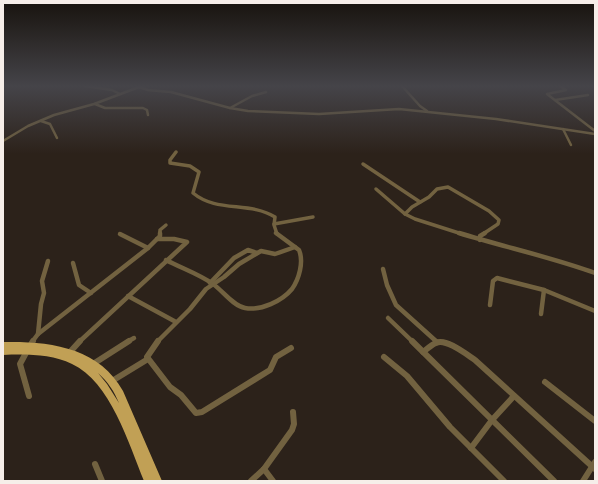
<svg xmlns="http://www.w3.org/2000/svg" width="598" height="484" font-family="'Source Sans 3',sans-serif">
  <rect width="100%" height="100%" fill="#2c221a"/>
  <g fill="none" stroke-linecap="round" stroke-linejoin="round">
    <g stroke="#726240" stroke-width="2.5">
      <path d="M 85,86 L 112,90 L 120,94"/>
      <path d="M 141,86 L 139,87 L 148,90 L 171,92 L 230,108 L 248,111 L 319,114 L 399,109 L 496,119 L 595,134"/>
      <path d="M 402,86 L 420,106 L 427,111"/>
      <path d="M 560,86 L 566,90 L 547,94 L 595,131"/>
      <path d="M 555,100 L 588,95"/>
      <path d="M 95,104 L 105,108 L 143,108 L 147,110 L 148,115"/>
      <path d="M 230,108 L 252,96 L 266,92"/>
      <path d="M 41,121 L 50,124 L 57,138"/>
      <path d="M 563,129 L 571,145"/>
      <path d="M 3,141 L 28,126 L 54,115 L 94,104 L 139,87"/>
    </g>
    <g stroke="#726240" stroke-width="3.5">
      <path d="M 176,152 L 170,160 L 170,163 L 190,166 L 199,172 L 193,193 C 217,213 249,201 275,217 L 274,225 L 277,234"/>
      <path d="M 363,164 L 420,202"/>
      <path d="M 376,189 L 405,214 L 415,219 L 462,234"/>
      <path d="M 405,214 L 412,207 L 429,197 L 437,189 L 448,187 L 489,211 L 499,220 L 498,224 L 483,234"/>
      <path d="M 274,224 L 313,217"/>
      <path d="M 160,234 L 160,230 L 166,225"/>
    </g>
    <g stroke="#726240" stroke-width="4.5">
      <path d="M 459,233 C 504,247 551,257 595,273"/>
      <path d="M 120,234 L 148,248"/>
      <path d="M 480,240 L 480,236 L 485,233"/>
      <path d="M 166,260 C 181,268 199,274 213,284 C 222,290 233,306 245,308 C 261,311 282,301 292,289 C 299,279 304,262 299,250 L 276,233"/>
      <path d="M 73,263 L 79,285 L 91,293"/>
      <path d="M 383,269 L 387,285 L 396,305 L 437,342"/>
      <path d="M 210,283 L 234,258 L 248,250 L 257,253"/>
      <path d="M 128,296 L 176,322"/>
      <path d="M 490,305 L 493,281 L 497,278 L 544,290 L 595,311"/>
      <path d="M 541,314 L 544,290"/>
      <path d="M 388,318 L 413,342"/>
      <path d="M 38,334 L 41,304 L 44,293 L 42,281 L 48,261"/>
      <path d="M 32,342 L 38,334 L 148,248 L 160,236 L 160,233"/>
      <path d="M 79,342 L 187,242 L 174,239 L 157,239"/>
      <path d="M 127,342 L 134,338"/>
      <path d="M 157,342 L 190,309 L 206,289 L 224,277 L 239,264 L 261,251 L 275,254 L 295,247"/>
      <path d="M 436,342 L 444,342"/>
    </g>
    <g stroke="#726240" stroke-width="6">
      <path d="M 158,341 L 147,357 L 170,387 L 181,395 L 196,413 L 202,412 L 270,370 L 276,357 L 291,348"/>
      <path d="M 412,341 L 554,481"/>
      <path d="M 30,346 L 33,341"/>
      <path d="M 27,351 L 20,364 L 29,396"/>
      <path d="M 70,352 L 80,341"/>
      <path d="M 423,352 C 427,349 431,345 436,343 C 446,338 466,354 475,360 L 595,469"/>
      <path d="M 384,357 L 407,376 L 450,427 L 504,481"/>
      <path d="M 93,364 L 129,341"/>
      <path d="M 112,381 L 148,359"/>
      <path d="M 545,382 L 595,421"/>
      <path d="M 471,448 L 492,420 L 514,396"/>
      <path d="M 95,464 L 102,481"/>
      <path d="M 264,469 L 273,481"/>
      <path d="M 251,481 L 264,469 L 292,430 L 294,424 L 293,412"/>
      <path d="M 583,481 L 595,462"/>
    </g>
    <path fill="#c1a055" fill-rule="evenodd" d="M 3,342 C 49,341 99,347 123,391 L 162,481 L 144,481 C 129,444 110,381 72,364 C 51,354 26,354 3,355 ZM 98,373 C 108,382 114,391 119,403 L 107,384 Z"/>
  </g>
  <linearGradient id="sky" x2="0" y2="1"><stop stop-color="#18130e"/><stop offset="0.56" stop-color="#454449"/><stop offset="1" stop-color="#454449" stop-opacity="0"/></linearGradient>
  <rect width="598" height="154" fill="url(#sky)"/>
  <rect width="598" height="484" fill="none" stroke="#f6eee9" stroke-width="8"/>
</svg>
